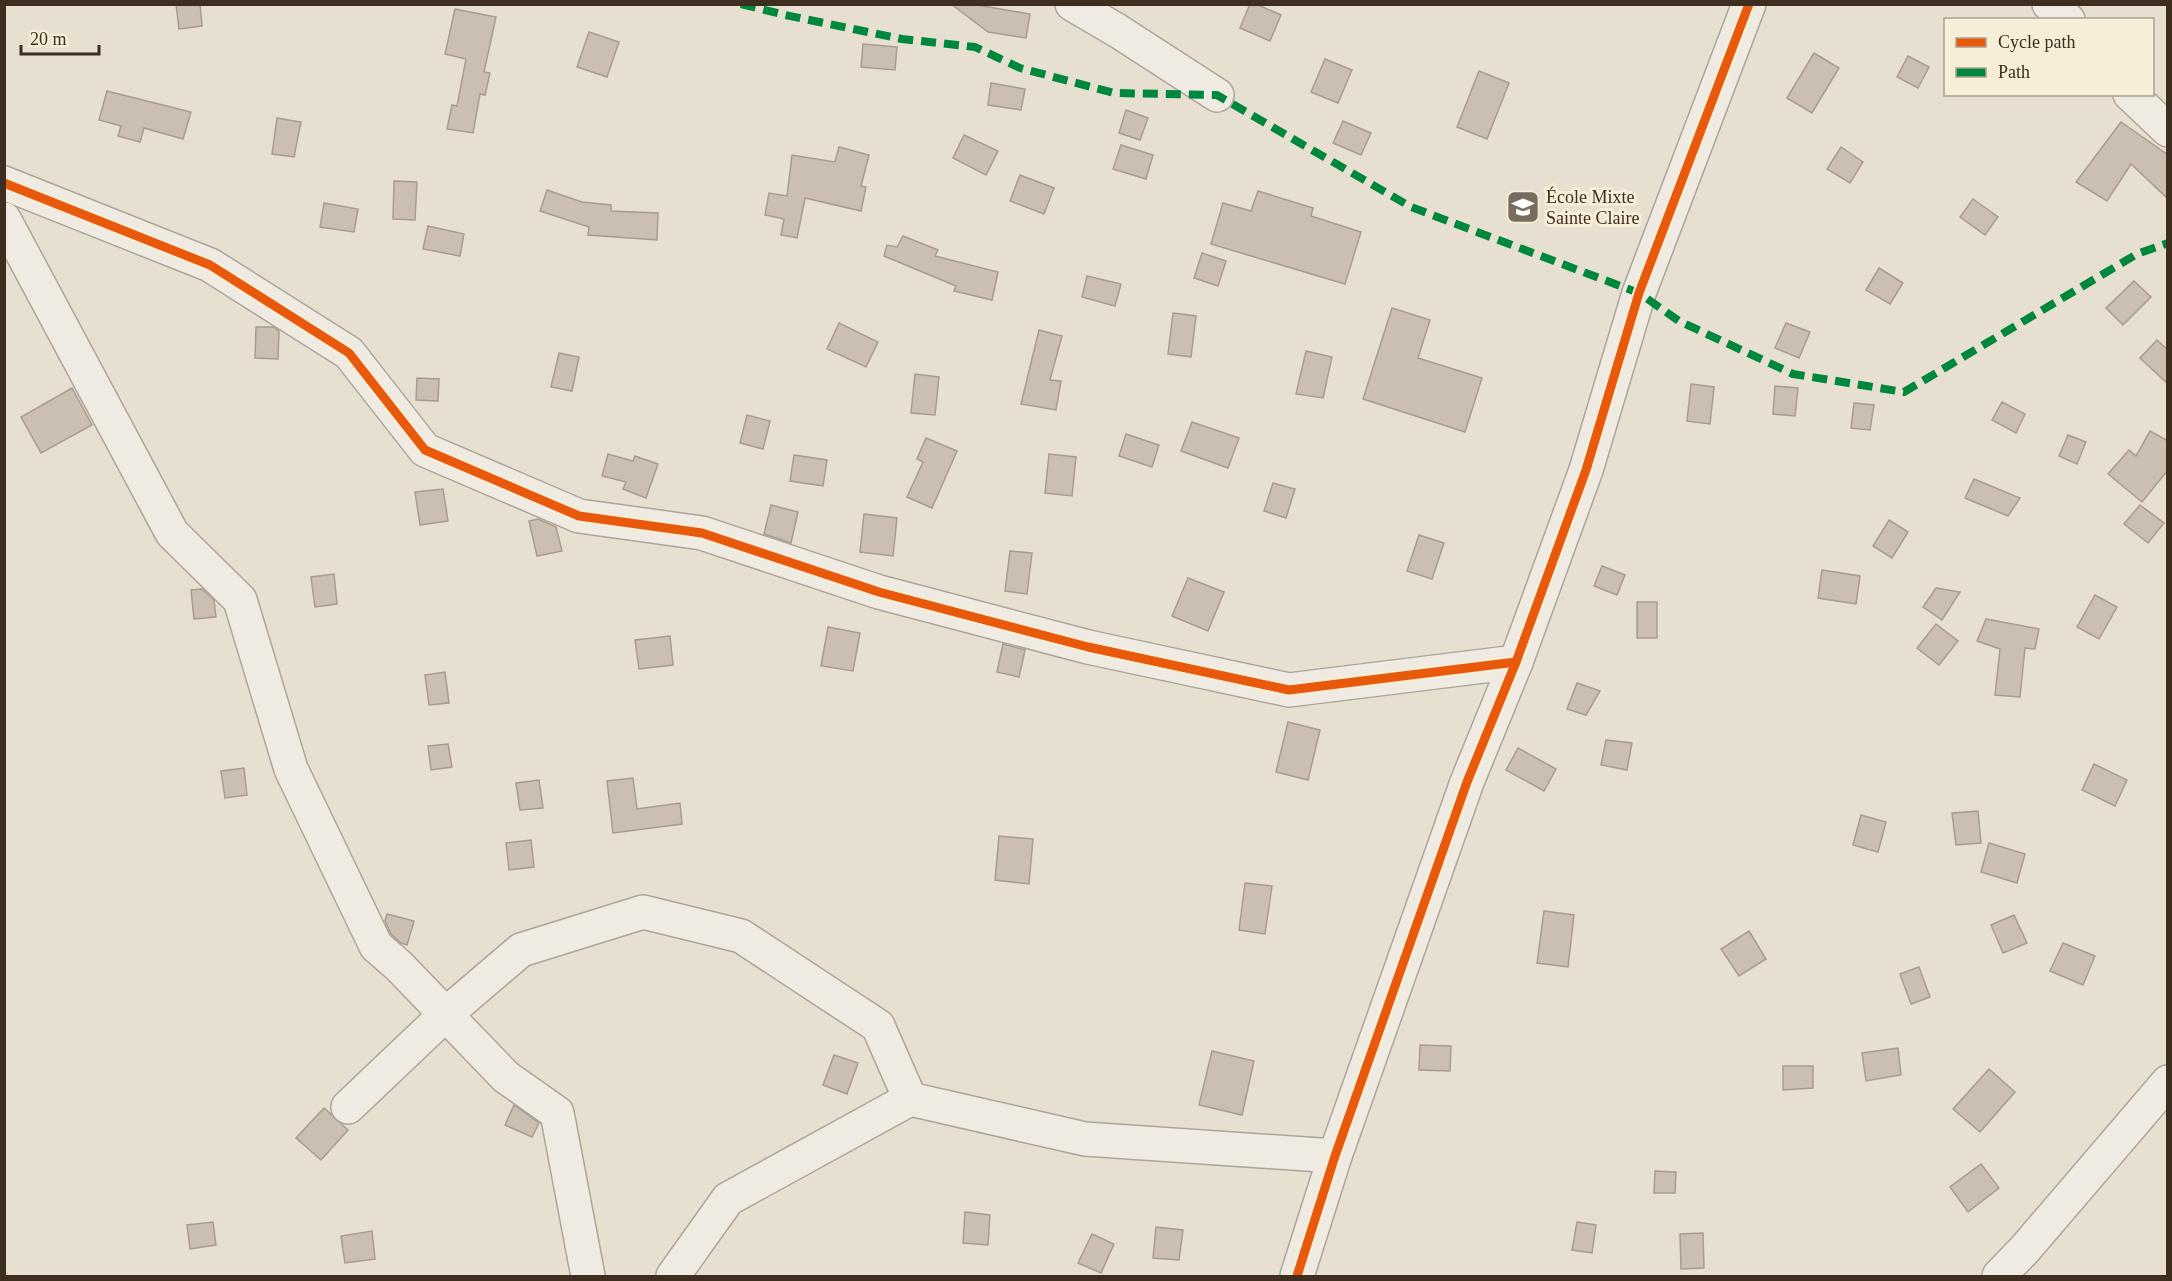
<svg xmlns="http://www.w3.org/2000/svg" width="2172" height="1281" font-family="Georgia,serif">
  <rect width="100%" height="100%" fill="#e7e0d1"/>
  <g fill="#cbbfb2" stroke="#a89c90" stroke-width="1.5">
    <path d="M 176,4 L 200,4 L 202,26 L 179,29 Z"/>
    <path d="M 951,4 L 971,4 L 1030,14 L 1026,38 L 988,32 Z"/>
    <path d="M 1250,4 L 1256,4 L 1281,15 L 1270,41 L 1240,28 Z"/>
    <path d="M 455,9 L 496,17 L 484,72 L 490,73 L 485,95 L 480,94 L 473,133 L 447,129 L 452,105 L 457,106 L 466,59 L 445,54 Z"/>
    <path d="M 589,32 L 619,42 L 607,77 L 577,67 Z"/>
    <path d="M 863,44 L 897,47 L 895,70 L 861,67 Z"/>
    <path d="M 1814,53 L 1839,68 L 1812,113 L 1787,98 Z"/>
    <path d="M 1908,56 L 1929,67 L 1918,88 L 1897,77 Z"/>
    <path d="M 1325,59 L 1352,70 L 1338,103 L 1311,92 Z"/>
    <path d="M 1479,71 L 1509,83 L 1487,139 L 1457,127 Z"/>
    <path d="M 991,83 L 1025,89 L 1021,110 L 988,105 Z"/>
    <path d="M 107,91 L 191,112 L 183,139 L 144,128 L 140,142 L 118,136 L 121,126 L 99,120 Z"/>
    <path d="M 1126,110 L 1148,118 L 1140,140 L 1119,133 Z"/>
    <path d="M 277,118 L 301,122 L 294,157 L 272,154 Z"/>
    <path d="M 1343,121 L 1371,133 L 1361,155 L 1333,143 Z"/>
    <path d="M 2121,122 L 2168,155 L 2168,199 L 2131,164 L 2107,201 L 2076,182 Z"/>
    <path d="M 964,135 L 998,151 L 986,175 L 953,158 Z"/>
    <path d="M 1121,145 L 1153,155 L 1146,179 L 1113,169 Z"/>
    <path d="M 839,147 L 869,155 L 861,186 L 866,187 L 861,211 L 805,198 L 797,238 L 781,235 L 784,219 L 765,215 L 769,193 L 787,196 L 792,155 L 835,162 Z"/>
    <path d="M 1841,147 L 1863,162 L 1850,183 L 1827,169 Z"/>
    <path d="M 1020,175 L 1054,188 L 1044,214 L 1010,201 Z"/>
    <path d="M 394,181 L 417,182 L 415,220 L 393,219 Z"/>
    <path d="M 547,190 L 582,202 L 611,205 L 611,211 L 658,213 L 657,240 L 588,235 L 589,227 L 540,211 Z"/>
    <path d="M 1258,191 L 1313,208 L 1311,216 L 1361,232 L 1345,284 L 1211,244 L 1223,203 L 1251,211 Z"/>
    <path d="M 1973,199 L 1998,217 L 1985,235 L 1960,217 Z"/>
    <path d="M 324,203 L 358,209 L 354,232 L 320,227 Z"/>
    <path d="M 428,226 L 464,234 L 460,256 L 423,249 Z"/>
    <path d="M 903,236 L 938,250 L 935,256 L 998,272 L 992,300 L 954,291 L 956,286 L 884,256 L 887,245 L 897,247 Z"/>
    <path d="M 1202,253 L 1226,261 L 1218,286 L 1194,278 Z"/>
    <path d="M 1879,268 L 1903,283 L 1890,304 L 1866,290 Z"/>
    <path d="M 1087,276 L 1121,284 L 1115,306 L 1082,297 Z"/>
    <path d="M 2134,281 L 2151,297 L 2123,325 L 2106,308 Z"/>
    <path d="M 1392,308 L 1430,320 L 1418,358 L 1482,378 L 1465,432 L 1363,399 Z"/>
    <path d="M 1173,313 L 1196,316 L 1191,357 L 1168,354 Z"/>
    <path d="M 839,323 L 878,342 L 866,367 L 827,349 Z"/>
    <path d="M 1786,323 L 1810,332 L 1799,358 L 1775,348 Z"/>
    <path d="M 256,327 L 273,327 L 279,331 L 278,359 L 255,358 Z"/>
    <path d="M 1039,330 L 1062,336 L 1050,380 L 1061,381 L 1056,410 L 1021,404 Z"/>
    <path d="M 2157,340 L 2168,350 L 2168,384 L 2140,358 Z"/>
    <path d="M 1306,351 L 1332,357 L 1323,398 L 1296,394 Z"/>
    <path d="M 559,353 L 579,357 L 572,391 L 551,387 Z"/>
    <path d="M 915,374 L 939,377 L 935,415 L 911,413 Z"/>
    <path d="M 417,378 L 439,379 L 438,401 L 416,400 Z"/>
    <path d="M 1691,384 L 1714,387 L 1710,424 L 1687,421 Z"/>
    <path d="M 1775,386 L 1798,388 L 1795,416 L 1773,414 Z"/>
    <path d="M 72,388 L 92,425 L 41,453 L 21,417 Z"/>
    <path d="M 2002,402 L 2025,414 L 2016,433 L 1992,420 Z"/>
    <path d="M 1854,403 L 1874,405 L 1870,430 L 1851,428 Z"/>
    <path d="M 747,415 L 770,421 L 763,449 L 740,443 Z"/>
    <path d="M 1192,422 L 1239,438 L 1228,468 L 1181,451 Z"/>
    <path d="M 2150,431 L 2168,441 L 2168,470 L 2142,502 L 2108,474 L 2129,450 L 2136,456 Z"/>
    <path d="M 1126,434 L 1159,445 L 1152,467 L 1119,456 Z"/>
    <path d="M 2068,435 L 2086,442 L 2077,464 L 2059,456 Z"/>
    <path d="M 926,438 L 957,451 L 932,508 L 907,497 L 923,462 L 917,459 Z"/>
    <path d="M 608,454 L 633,461 L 635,456 L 658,464 L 646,498 L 623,489 L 626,482 L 602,476 Z"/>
    <path d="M 1049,454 L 1076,457 L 1072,496 L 1045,493 Z"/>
    <path d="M 794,455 L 827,460 L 823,486 L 790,481 Z"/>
    <path d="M 1974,479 L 2020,498 L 2008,516 L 1965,498 Z"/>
    <path d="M 1273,483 L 1295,489 L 1286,518 L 1264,511 Z"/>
    <path d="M 443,489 L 448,521 L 420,525 L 415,492 Z"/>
    <path d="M 771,505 L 798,512 L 791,543 L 764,534 Z"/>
    <path d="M 2140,505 L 2164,523 L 2148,543 L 2124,524 Z"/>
    <path d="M 864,514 L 897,518 L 893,556 L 860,552 Z"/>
    <path d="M 538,519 L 556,527 L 562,551 L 537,556 L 529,521 Z"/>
    <path d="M 1889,520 L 1908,532 L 1892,558 L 1873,546 Z"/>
    <path d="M 1419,535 L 1444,543 L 1432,579 L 1407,571 Z"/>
    <path d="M 1010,551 L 1032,553 L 1027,594 L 1005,591 Z"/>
    <path d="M 1602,566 L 1625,575 L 1617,595 L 1594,586 Z"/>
    <path d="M 1822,570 L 1860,576 L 1856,604 L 1818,598 Z"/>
    <path d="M 334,574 L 337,604 L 315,607 L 311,577 Z"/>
    <path d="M 1188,578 L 1224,592 L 1208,631 L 1172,616 Z"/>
    <path d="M 1936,588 L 1960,592 L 1942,620 L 1923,607 Z"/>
    <path d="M 202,589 L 214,600 L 216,617 L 194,619 L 191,590 Z"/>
    <path d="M 2095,595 L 2117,607 L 2099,639 L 2077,627 Z"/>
    <rect x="1637" y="602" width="20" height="36"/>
    <path d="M 1986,619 L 2039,629 L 2035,649 L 2025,648 L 2020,697 L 1995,695 L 2000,649 L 1977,641 Z"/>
    <path d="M 1936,624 L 1958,641 L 1939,665 L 1917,648 Z"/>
    <path d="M 828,627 L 860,633 L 853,671 L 821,666 Z"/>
    <path d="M 670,636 L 673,665 L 639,669 L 635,640 Z"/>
    <path d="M 1003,644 L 1025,650 L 1019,677 L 997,672 Z"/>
    <path d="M 445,672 L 449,703 L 429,705 L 425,675 Z"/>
    <path d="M 1577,683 L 1600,691 L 1586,715 L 1567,709 Z"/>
    <path d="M 1288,722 L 1320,730 L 1308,780 L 1276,772 Z"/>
    <path d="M 1606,740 L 1632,743 L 1627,770 L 1601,765 Z"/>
    <path d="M 448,744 L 452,767 L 431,770 L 428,746 Z"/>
    <path d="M 1518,748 L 1556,769 L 1544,791 L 1506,770 Z"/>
    <path d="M 2094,764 L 2127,780 L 2115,806 L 2082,790 Z"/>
    <path d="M 244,768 L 247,795 L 225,798 L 221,771 Z"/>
    <path d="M 633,778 L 637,809 L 680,803 L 682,824 L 613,833 L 607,781 Z"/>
    <path d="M 539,780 L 543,808 L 520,810 L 516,783 Z"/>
    <path d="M 1978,811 L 1981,843 L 1956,845 L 1952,813 Z"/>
    <path d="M 1861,815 L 1886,822 L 1878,852 L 1853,845 Z"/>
    <path d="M 999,836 L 1033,839 L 1029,884 L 995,880 Z"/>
    <path d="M 531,840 L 534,867 L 509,870 L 506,843 Z"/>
    <path d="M 1989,843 L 2025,854 L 2017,883 L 1981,872 Z"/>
    <path d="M 1245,883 L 1272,886 L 1265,934 L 1239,930 Z"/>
    <path d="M 1544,911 L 1574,915 L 1568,967 L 1537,963 Z"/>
    <path d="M 387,914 L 414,921 L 407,945 L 401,943 L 391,934 L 385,921 Z"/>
    <path d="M 2014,915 L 2027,943 L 2003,953 L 1991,925 Z"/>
    <path d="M 1749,931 L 1766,959 L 1739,976 L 1721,949 Z"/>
    <path d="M 2063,943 L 2095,956 L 2083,985 L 2050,971 Z"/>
    <path d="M 1919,967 L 1930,997 L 1911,1004 L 1900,974 Z"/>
    <path d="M 1420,1045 L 1451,1046 L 1450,1071 L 1419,1070 Z"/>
    <path d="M 1898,1048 L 1901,1075 L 1866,1081 L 1862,1053 Z"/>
    <path d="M 1212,1051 L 1254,1061 L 1242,1115 L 1199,1105 Z"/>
    <path d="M 834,1055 L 858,1063 L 847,1094 L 823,1085 Z"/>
    <path d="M 1783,1066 L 1813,1066 L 1813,1088 L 1783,1090 Z"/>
    <path d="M 1989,1069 L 2015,1092 L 1980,1132 L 1953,1109 Z"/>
    <path d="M 514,1105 L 539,1123 L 532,1137 L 505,1125 Z"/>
    <path d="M 324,1108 L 348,1130 L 321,1160 L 296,1138 Z"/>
    <path d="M 1981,1164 L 1999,1188 L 1968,1212 L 1950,1187 Z"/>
    <path d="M 1655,1171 L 1676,1172 L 1675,1193 L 1654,1193 Z"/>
    <path d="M 965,1212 L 990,1215 L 988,1245 L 963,1243 Z"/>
    <path d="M 213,1222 L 216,1245 L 190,1249 L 187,1225 Z"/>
    <path d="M 1577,1222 L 1596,1225 L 1592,1253 L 1572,1250 Z"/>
    <path d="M 1156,1227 L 1183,1230 L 1179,1260 L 1153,1258 Z"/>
    <path d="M 372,1231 L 375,1259 L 345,1263 L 341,1236 Z"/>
    <path d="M 1703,1233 L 1704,1268 L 1681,1269 L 1680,1234 Z"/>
    <path d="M 1092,1234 L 1114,1244 L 1101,1273 L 1078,1263 Z"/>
  </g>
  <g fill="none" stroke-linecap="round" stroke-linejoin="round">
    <g stroke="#ada599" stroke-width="36">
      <g id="minor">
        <path d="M 1072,4 L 1118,31 L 1217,95"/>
        <path d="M 2049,4 L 2068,20"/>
        <path d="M 2130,94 L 2168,130"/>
        <path d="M 4,183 L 210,265 L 349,353 L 425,450 L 579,516 L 702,533 L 879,592 L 1088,647 L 1289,690 L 1516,662"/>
        <path d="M 4,219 L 172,533 L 240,600 L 291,769 L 376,946 L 399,966 L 506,1077 L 557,1113 L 588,1276"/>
        <path d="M 348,1107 L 446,1014 L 521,950 L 643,912 L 741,936 L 878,1026 L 910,1099"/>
        <path d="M 673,1276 L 728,1199 L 910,1099 L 1085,1139 L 1335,1156"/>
        <path d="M 1297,1276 L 1335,1156 L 1467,782 L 1516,662 L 1586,470 L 1639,293 L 1749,4"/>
        <path d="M 1999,1276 L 2025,1249 L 2168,1082"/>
      </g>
    </g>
    <use href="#minor" stroke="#efebe3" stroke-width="33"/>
    <path stroke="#00873e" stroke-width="8" stroke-dasharray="15 8" stroke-linecap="butt" d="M 741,4 L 785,15 L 902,39 L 975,47 L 1020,68 L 1114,93 L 1217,95 L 1411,207 L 1639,293 L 1679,321 L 1793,374 L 1904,392 L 2137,254 L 2168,243"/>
    <g stroke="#f7eed8" stroke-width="13">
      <g id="cycleway">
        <path d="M 4,183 L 210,265 L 349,353 L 425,450 L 579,516 L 702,533 L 879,592 L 1088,647 L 1289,690 L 1516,662"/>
        <path d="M 1297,1276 L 1335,1156 L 1467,782 L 1516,662 L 1586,470 L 1639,293 L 1749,4"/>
      </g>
    </g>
    <use href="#cycleway" stroke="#e8590c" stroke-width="9"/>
  </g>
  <defs>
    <g id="school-square" transform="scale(1.725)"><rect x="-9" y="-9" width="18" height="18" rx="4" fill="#786c5e" stroke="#f7eed8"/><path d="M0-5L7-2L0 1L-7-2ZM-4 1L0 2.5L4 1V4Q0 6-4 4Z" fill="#fff"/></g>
  </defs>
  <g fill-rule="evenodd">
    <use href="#school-square" x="1523" y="207"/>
  </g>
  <g text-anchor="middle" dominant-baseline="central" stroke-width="6" stroke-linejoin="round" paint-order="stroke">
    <g font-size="18" fill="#3d2e20" stroke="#f7eed8" text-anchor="start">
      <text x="1546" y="197">École Mixte<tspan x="1546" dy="21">Sainte Claire</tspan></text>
    </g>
  </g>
  <rect width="2172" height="1281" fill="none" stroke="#3d2e20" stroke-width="12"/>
  <rect x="1944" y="18" width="210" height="78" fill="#f7eed8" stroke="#ada18e" stroke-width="1.5"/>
  <rect x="1956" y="38" width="30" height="9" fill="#e8590c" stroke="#ada18e" stroke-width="1.5"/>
  <text x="1998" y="48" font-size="18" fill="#3d2e20">Cycle path</text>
  <rect x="1956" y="68" width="30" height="9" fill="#00873e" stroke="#ada18e" stroke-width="1.5"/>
  <text x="1998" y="78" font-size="18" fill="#3d2e20">Path</text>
  <path d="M21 45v9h78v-9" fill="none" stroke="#3d2e20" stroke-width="3"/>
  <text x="30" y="45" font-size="18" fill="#3d2e20" stroke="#f7eed8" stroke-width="4.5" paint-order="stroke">20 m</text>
</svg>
